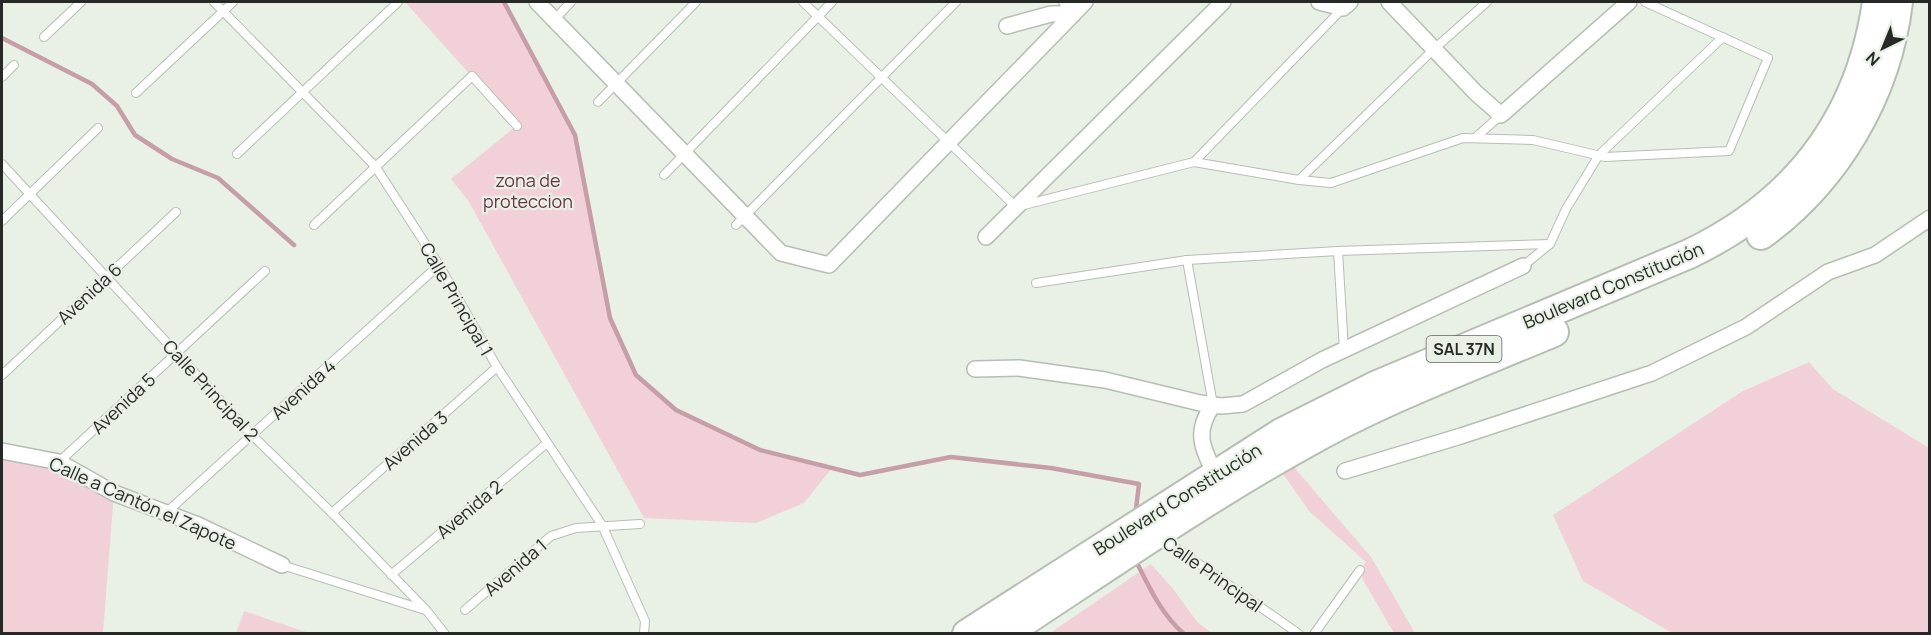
<svg xmlns="http://www.w3.org/2000/svg" width="1931" height="635" font-family="Manrope,sans-serif">
  <rect width="100%" height="100%" fill="#e9f1e7"/>
  <g fill="#f1d1d7">
    <path d="M 405,2 L 504,2 L 575,135 L 610,318 L 636,375 L 676,410 L 760,450 L 832,468 L 804,503 L 756,523 L 644,518 L 469,202 L 451,179 L 516,126 Z"/>
    <path d="M 1809,362 L 1833,389 L 1929,448 L 1929,633 L 1672,633 L 1583,581 L 1553,515 L 1743,391 Z"/>
    <path d="M 2,455 L 58,470 L 114,493 L 103,633 L 2,633 Z"/>
    <path d="M 1293,466 L 1371,557 L 1415,633 L 1394,633 L 1363,580 L 1360,570 L 1366,562 L 1309,511 L 1283,474 Z"/>
    <path d="M 1151,564 L 1174,590 L 1198,623 L 1212,633 L 1050,633 Z"/>
    <path d="M 244,611 L 309,633 L 236,633 Z"/>
  </g>
  <g fill="none" stroke-linecap="round" stroke-linejoin="round">
    <g stroke="#c69ea7" stroke-width="4.5">
      <path d="M 504,2 L 575,135 L 610,318 L 636,375 L 676,410 L 760,450 L 860,475 L 951,457 L 1051,468 L 1139,484 L 1136,509"/>
      <path d="M 2,38 L 92,84 L 117,106 L 135,135 L 172,159 L 218,178 L 294,245"/>
      <path d="M 1135,559 C 1148,585 1161,614 1184,634"/>
    </g>
    <g stroke="#b6beb4" stroke-width="10">
      <g id="lane">
        <path d="M 214,2 L 375,166 L 439,265 L 497,367 L 602,525 L 645,621 L 644,634"/>
        <path d="M 803,2 L 1016,207 L 1194,162 L 1299,180 L 1331,183 L 1463,138 L 1533,140 L 1605,157 L 1729,151 L 1768,58 L 1645,2"/>
        <path d="M 555,19 L 571,2"/>
        <path d="M 44,37 L 81,2"/>
        <path d="M 2,77 L 14,65"/>
        <path d="M 136,93 L 233,2"/>
        <path d="M 598,102 L 696,2"/>
        <path d="M 1475,138 L 1501,115"/>
        <path d="M 237,154 L 398,2"/>
        <path d="M 1194,162 L 1343,8"/>
        <path d="M 2,164 L 252,435 L 332,513 L 427,611 L 445,634"/>
        <path d="M 664,175 L 832,2"/>
        <path d="M 1299,180 L 1433,50 L 1487,2"/>
        <path d="M 2,221 L 98,128"/>
        <path d="M 314,225 L 472,76 L 517,126"/>
        <path d="M 736,225 L 956,2"/>
        <path d="M 1338,251 L 1344,350"/>
        <path d="M 1187,260 L 1213,405"/>
        <path d="M 1523,266 L 1550,244 L 1566,209 L 1599,155 L 1723,37"/>
        <path d="M 1036,283 L 1187,260 L 1338,251 L 1550,244"/>
        <path d="M 2,375 L 176,212"/>
        <path d="M 59,462 L 265,271"/>
        <path d="M 167,512 L 439,265"/>
        <path d="M 332,513 L 497,367"/>
        <path d="M 1162,538 L 1299,634"/>
        <path d="M 282,565 L 425,610"/>
        <path d="M 391,575 L 547,443"/>
        <path d="M 465,610 L 551,536 L 576,528 L 640,524"/>
        <path d="M 1314,634 L 1360,570"/>
      </g>
    </g>
    <g stroke="#b6beb4" stroke-width="18">
      <g id="street">
        <path d="M 537,2 L 781,253 L 829,265 L 1085,2"/>
        <path d="M 1319,2 L 1343,8 L 1350,2"/>
        <path d="M 1389,2 L 1476,93 L 1501,115 L 1629,2"/>
        <path d="M 1007,26 L 1051,14 L 1073,14 L 1067,2"/>
        <path d="M 986,237 L 1223,2"/>
        <path d="M 975,369 L 1019,368 L 1105,380 L 1200,403 L 1221,406 L 1243,404 L 1322,360 L 1523,266"/>
        <path d="M 1213,405 C 1194,432 1202,447 1215,474"/>
        <path d="M 2,451 L 59,462 L 114,493 L 198,525 L 282,565"/>
        <path d="M 1345,471 L 1461,436 L 1652,373 L 1746,327 L 1828,272 L 1875,255 L 1930,218"/>
      </g>
    </g>
    <g stroke="#b6beb4" stroke-width="32">
      <g id="highway">
        <path d="M 1761,235 C 1837,180 1887,94 1898,2"/>
        <path d="M 967,634 L 1281,433 L 1375,386 L 1689,254 C 1796,203 1860,119 1877,2"/>
        <path d="M 1005,634 C 1103,570 1199,503 1301,446 C 1381,400 1469,368 1554,332"/>
      </g>
    </g>
    <use href="#lane" stroke="#fff" stroke-width="8"/>
    <use href="#street" stroke="#fff" stroke-width="15"/>
    <use href="#highway" stroke="#fff" stroke-width="28"/>
  </g>
  <g text-anchor="middle" dominant-baseline="central" stroke-width="4.5" stroke-linejoin="round" paint-order="stroke">
    <rect fill="#e9f1e7" stroke="#60655f" stroke-width="1.5" x="1426.5" y="336" width="75" height="26" rx="4.5"/>
    <g font-size="16" font-weight="bold" fill="#262925">
      <text x="1464" y="349">SAL 37N</text>
    </g>
    <g font-size="18" fill="#6a3443" stroke="#e9f1e7">
      <text x="528" y="180">zona de<tspan x="528" dy="21">proteccion</tspan></text>
    </g>
    <g font-size="18" fill="#262925" stroke="#e9f1e7">
      <text transform="translate(1613 285) rotate(-23)">Boulevard Constitución</text>
      <text transform="translate(89 293) rotate(-43)">Avenida 6</text>
      <text transform="translate(457 299) rotate(60)">Calle Principal 1</text>
      <text transform="translate(303 389) rotate(-42)">Avenida 4</text>
      <text transform="translate(211 390) rotate(47)">Calle Principal 2</text>
      <text transform="translate(123 403) rotate(-43)">Avenida 5</text>
      <text transform="translate(415 440) rotate(-41)">Avenida 3</text>
      <text transform="translate(1177 499) rotate(-32)">Boulevard Constitución</text>
      <text transform="translate(143 503) rotate(24)">Calle a Cantón el Zapote</text>
      <text transform="translate(469 509) rotate(-40)">Avenida 2</text>
      <text transform="translate(515 567) rotate(-41)">Avenida 1</text>
      <text transform="translate(1213 574) rotate(35)">Calle Principal</text>
    </g>
  </g>
  <rect width="1931" height="635" fill="none" stroke="#262925" stroke-width="6"/>
  <g transform="translate(1883 48) rotate(223)" stroke="#e9f1e7" stroke-width="4.5" paint-order="stroke">
  <path d="M0-4.5L10 22L0 15L-10 22Z" fill="#262925"/>
  <text y="-9" font-size="16" font-weight="bold" text-anchor="middle" fill="#262925">N</text>
  </g>
</svg>
